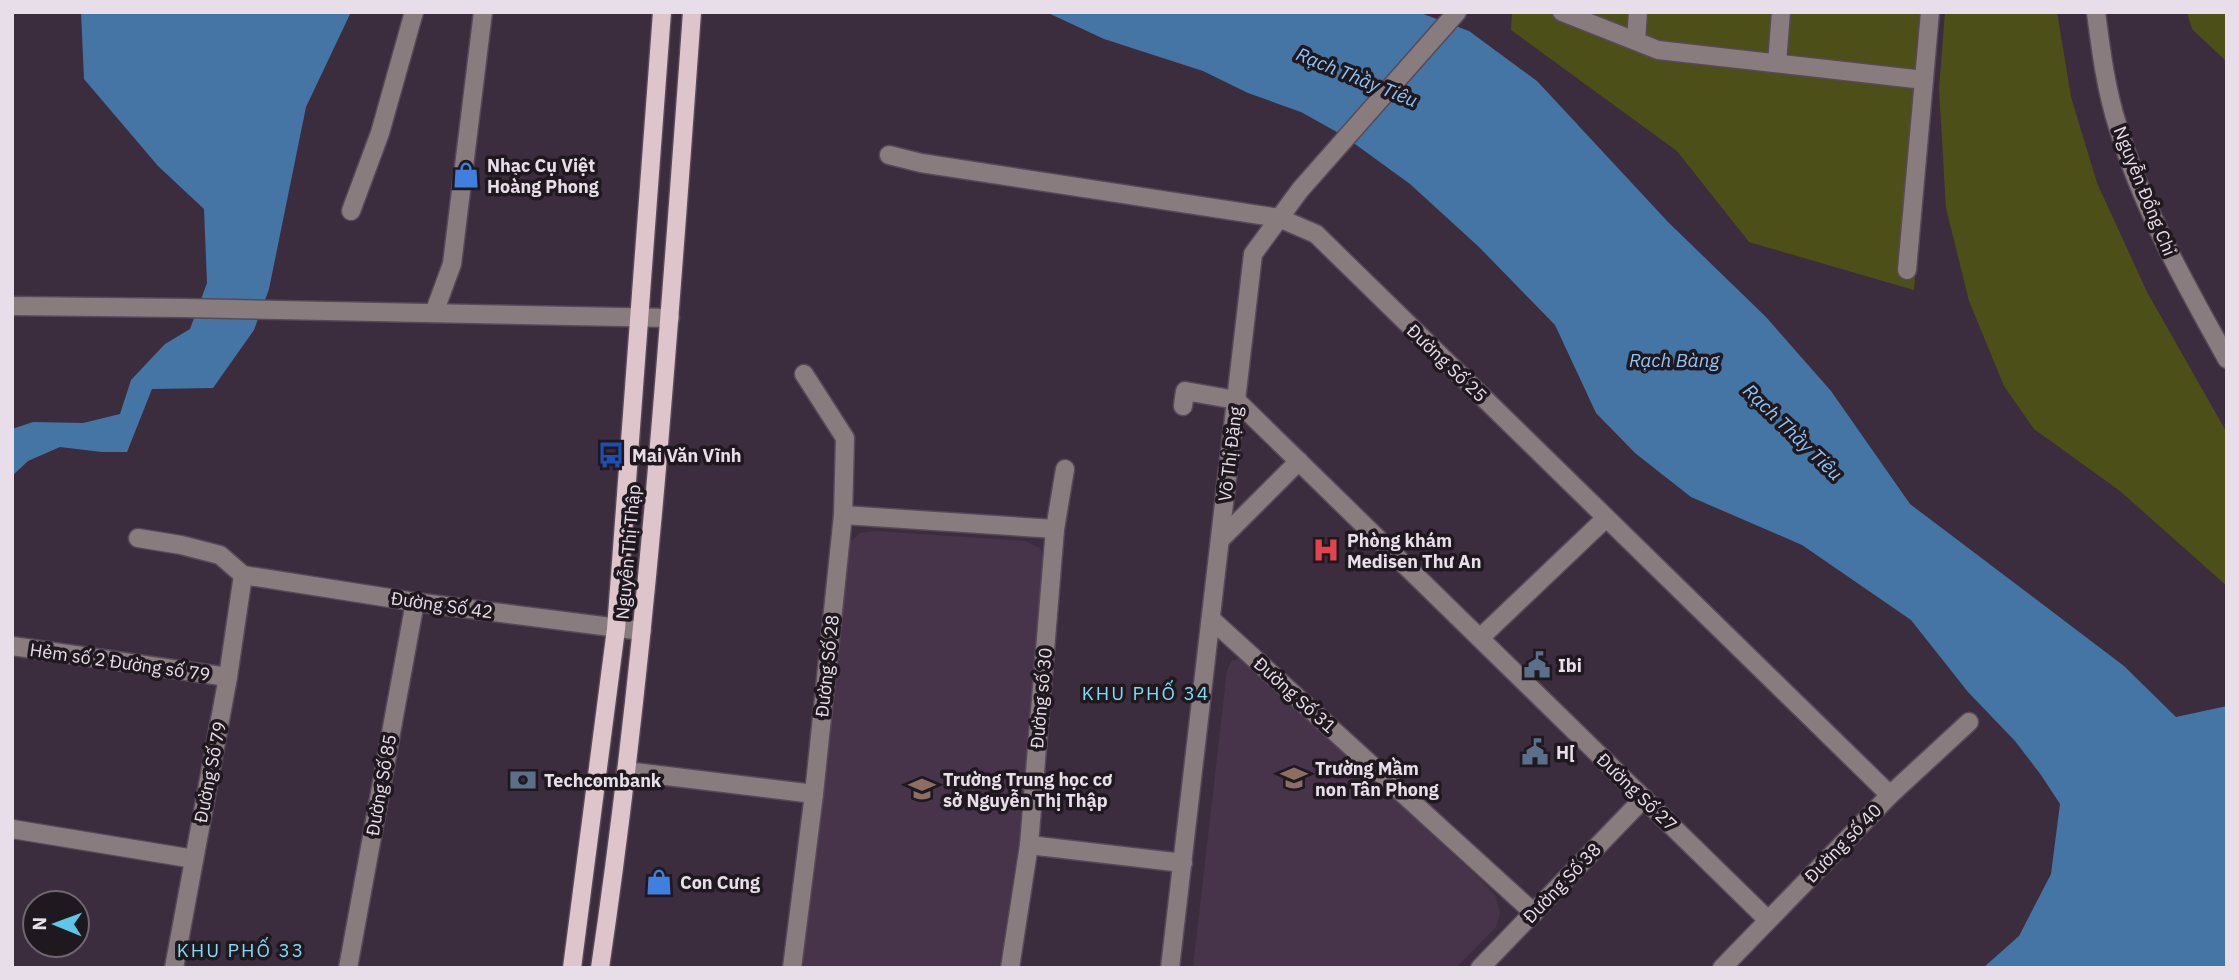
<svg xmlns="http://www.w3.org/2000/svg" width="2239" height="980" font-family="'IBM Plex Sans',sans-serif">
  <rect width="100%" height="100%" fill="#3c2d3e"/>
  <g fill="#48344a">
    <path d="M 876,531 L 1025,541 L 1040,548 L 1045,564 L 1018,847 L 999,968 L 800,968 L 849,543 L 860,533 Z"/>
    <path d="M 1243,657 L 1254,664 L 1487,886 L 1495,895 L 1500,913 L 1496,927 L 1456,968 L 1193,968 L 1227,670 L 1232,661 Z"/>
  </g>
  <g fill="#4d4f18">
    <path d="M 1512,12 L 1938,12 L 1914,290 L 1749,242 L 1677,151 L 1511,30 Z"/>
    <path d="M 1945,12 L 2057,12 L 2071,97 L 2097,183 L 2147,292 L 2227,433 L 2227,586 L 2120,491 L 2034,429 L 2004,386 L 1969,301 L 1946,208 L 1939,89 Z"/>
    <path d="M 2187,12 L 2227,12 L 2227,62 L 2192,29 Z"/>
  </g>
  <g fill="#4575a4">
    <path d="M 81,12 L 351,12 L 306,107 L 269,289 L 254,330 L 213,388 L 152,389 L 127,452 L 102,452 L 60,447 L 28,461 L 12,476 L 12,429 L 33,422 L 83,423 L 120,414 L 131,380 L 165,344 L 190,329 L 207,283 L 204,209 L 158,166 L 84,79 Z"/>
    <path d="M 1046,12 L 1418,12 L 1469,31 L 1537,81 L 1668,222 L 1766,317 L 1831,391 L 1910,504 L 2124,666 L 2176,717 L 2227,706 L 2227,968 L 1983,968 L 2019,936 L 2051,874 L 2060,804 L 2041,775 L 2015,741 L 1968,692 L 1911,620 L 1802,545 L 1691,497 L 1635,453 L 1596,413 L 1555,325 L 1479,247 L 1410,184 L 1344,136 L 1301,112 L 1248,93 L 1203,71 L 1104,39 Z"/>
  </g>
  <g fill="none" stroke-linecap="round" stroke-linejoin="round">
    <g stroke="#584959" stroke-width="21">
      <g id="minor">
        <path d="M 1562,12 L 1658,50 L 1924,80"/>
        <path d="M 2096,12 C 2101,51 2106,90 2118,127 C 2143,209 2185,284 2227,359"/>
        <path d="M 1636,40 L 1638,12"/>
        <path d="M 1777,63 L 1781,12"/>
        <path d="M 889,155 L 921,163 L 1279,218 L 1316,234 L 1890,795"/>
        <path d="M 351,211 L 380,133 L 414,12"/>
        <path d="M 1907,270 L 1930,12"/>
        <path d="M 12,306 L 184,308 L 670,318"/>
        <path d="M 434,313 L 452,264 L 483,12"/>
        <path d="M 1183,406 L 1185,391 L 1236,400 L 1768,920"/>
        <path d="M 843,515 L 1055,529"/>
        <path d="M 138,538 L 181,545 L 220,555 L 243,575"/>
        <path d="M 1220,540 L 1299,461"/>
        <path d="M 243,575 L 415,602 L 642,631"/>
        <path d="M 1211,619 L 1534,913"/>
        <path d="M 1480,638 L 1606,518"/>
        <path d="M 12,646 L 228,677"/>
        <path d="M 626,771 L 814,794"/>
        <path d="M 12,829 L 194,859"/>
        <path d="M 1029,845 L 1183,863"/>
        <path d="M 174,968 L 228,677 L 243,575"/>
        <path d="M 348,968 L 415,602"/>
        <path d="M 792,968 L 814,794 L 843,515 L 845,438 L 804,374"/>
        <path d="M 1010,968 L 1029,845 L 1055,529 L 1065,469"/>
        <path d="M 1170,968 L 1253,254 L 1300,190 L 1457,12"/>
        <path d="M 1480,968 L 1644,798"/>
        <path d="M 1722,968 L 1890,795 L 1969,722"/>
      </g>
    </g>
    <g stroke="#584959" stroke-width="21">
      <g id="major">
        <path d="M 572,968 L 616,629 L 662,12"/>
        <path d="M 600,968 C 647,651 669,331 692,12"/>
      </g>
    </g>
    <use href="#minor" stroke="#887c7f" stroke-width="18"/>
    <use href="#major" stroke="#dec4cb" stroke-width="18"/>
  </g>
  <defs>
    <g id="shop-bare" transform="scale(2.1)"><path d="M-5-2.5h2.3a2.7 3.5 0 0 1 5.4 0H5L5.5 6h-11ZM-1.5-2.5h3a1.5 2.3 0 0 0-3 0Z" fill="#3f7fe0" stroke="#1f181f" stroke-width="2.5" paint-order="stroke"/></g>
    <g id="bus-bare" transform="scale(2.1)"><path d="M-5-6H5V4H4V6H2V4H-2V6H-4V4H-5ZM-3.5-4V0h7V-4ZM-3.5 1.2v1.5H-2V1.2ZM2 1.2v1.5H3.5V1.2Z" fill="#1a4fb4" stroke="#1f181f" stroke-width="2.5" paint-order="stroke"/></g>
    <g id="hospital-bare" transform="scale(2.1)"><path d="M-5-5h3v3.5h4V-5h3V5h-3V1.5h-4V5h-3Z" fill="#e0444e" stroke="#1f181f" stroke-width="2.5" paint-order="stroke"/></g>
    <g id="civic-bare" transform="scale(2.1)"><path d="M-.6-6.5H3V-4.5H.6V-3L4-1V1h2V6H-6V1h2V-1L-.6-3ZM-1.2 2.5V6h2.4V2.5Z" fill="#5c6f8a" stroke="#1f181f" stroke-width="2.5" paint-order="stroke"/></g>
    <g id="school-bare" transform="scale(2.1)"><path d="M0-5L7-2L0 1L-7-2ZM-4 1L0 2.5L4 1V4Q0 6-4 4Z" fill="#8d6e63" stroke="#1f181f" stroke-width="2.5" paint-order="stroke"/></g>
    <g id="bank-bare" transform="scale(2.1)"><path d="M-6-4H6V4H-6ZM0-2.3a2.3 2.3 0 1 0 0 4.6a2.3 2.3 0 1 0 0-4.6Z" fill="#5c6f8a" stroke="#1f181f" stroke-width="2.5" paint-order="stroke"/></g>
  </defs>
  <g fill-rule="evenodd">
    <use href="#shop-bare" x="466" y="175"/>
    <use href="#bus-bare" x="611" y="455"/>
    <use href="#hospital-bare" x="1326" y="550"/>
    <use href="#civic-bare" x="1537" y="665"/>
    <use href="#civic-bare" x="1535" y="752"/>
    <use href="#school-bare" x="1294" y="778"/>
    <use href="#bank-bare" x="523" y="780"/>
    <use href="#school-bare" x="922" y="789"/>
    <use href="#shop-bare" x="659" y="882"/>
  </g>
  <g text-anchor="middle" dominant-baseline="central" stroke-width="7" stroke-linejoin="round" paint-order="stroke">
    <g font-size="18" font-weight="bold" fill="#e8dee9" stroke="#1f181f" text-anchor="start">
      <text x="487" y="165">Nhạc Cụ Việt<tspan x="487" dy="21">Hoàng Phong</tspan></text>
      <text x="632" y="455">Mai Văn Vĩnh</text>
      <text x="1347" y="540">Phòng khám<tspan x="1347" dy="21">Medisen Thư An</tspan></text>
      <text x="1558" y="665">Ibi</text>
      <text x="1556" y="752">H[</text>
      <text x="1315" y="768">Trường Mầm<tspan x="1315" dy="21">non Tân Phong</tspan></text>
      <text x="943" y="779">Trường Trung học cơ<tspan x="943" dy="21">sở Nguyễn Thị Thập</tspan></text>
      <text x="544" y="780">Techcombank</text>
      <text x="680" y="882">Con Cưng</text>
    </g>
    <g font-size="18" fill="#e8dee9" stroke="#1f181f">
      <text transform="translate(2145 191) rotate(68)">Nguyễn Đổng Chi</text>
      <text transform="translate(1447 363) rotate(44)">Đường Số 25</text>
      <text transform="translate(1230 454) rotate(-83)">Võ Thị Đặng</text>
      <text transform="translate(628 552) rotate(-85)">Nguyễn Thị Thập</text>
      <text transform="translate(442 605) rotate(8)">Đường Số 42</text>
      <text transform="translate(120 662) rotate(8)">Hẻm số 2 Đường số 79</text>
      <text transform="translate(827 666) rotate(-84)">Đường Số 28</text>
      <text transform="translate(1295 695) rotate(42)">Đường Số 31</text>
      <text transform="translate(1041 698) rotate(-85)">Đường số 30</text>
      <text transform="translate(210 772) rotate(-79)">Đường Số 79</text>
      <text transform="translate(381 785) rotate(-80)">Đường Số 85</text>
      <text transform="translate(1637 792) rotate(44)">Đường Số 27</text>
      <text transform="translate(1843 843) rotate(-46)">Đường số 40</text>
      <text transform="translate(1562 883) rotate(-46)">Đường Số 38</text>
    </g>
    <g font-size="19" font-style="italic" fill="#8ec5fb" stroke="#1f181f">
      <text transform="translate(1357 77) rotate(22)">Rạch Thầy Tiêu</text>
      <text x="1674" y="360">Rạch Bàng</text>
      <text transform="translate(1793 432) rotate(44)">Rạch Thầy Tiêu</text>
    </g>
    <g font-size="19" letter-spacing="2" fill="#7cdcfa" stroke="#1f181f">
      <text x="1146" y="693">KHU PHỐ 34</text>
      <text x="241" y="950">KHU PHỐ 33</text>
    </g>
  </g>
  <rect width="2239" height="980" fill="none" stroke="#e8dee9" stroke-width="28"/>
  <g transform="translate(56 924) rotate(271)"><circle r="33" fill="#1f181f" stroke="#6f6770" stroke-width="2"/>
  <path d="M0-5L12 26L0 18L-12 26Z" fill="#5cc7e7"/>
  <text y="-10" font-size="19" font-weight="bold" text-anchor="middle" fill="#e8dee9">N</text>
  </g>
</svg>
